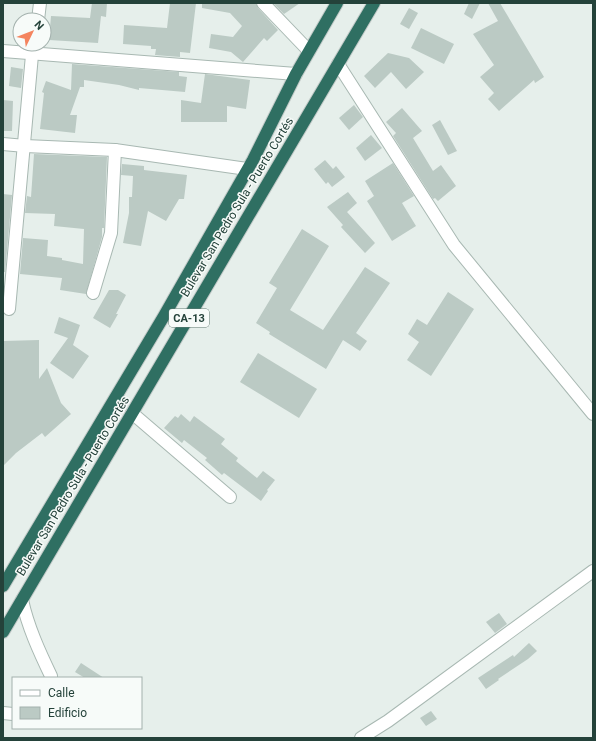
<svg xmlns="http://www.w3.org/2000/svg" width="596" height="741" font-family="Roboto,sans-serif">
  <rect width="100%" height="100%" fill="#e6efeb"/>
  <g fill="#bbcac4">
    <path d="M 92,3 L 107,3 L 106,17 L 101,16 L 98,43 L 49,40 L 51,16 L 90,18 Z"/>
    <path d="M 170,3 L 196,3 L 190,53 L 180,52 L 180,57 L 155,55 L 156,49 L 151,49 L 151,46 L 123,44 L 124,25 L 167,28 Z"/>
    <path d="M 202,3 L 256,3 L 258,8 L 278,30 L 267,41 L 264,38 L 243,62 L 231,52 L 209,48 L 211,34 L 233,37 L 242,26 L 230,13 L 202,8 Z"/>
    <path d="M 273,3 L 300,3 L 284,14 Z"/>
    <path d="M 469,3 L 480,3 L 472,19 L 464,14 Z"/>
    <path d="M 488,3 L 500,3 L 544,77 L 535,83 L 534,80 L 499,111 L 488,99 L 494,93 L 480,77 L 494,65 L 473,34 L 498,21 Z"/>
    <path d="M 409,8 L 418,13 L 409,29 L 400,24 Z"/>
    <path d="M 421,28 L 454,44 L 444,64 L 411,48 Z"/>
    <path d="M 388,53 L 409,58 L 424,72 L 406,89 L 391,72 L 375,88 L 364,76 Z"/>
    <path d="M 72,64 L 179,72 L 179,76 L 187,77 L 185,92 L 139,88 L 139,90 L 119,85 L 84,80 L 84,87 L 80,87 L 70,115 L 77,115 L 75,133 L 40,129 L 44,93 L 42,92 L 46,81 L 71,90 Z"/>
    <path d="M 11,67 L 23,69 L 21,88 L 9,86 Z"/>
    <path d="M 205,74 L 250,80 L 246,109 L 227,106 L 227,122 L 181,122 L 181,100 L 201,103 Z"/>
    <path d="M 3,100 L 13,101 L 12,131 L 3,131 Z"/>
    <path d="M 354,105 L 363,117 L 349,130 L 339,118 Z"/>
    <path d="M 402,108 L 422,131 L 413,138 L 433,171 L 441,165 L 456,186 L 438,201 L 435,198 L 433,199 L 393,136 L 396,133 L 386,122 Z"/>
    <path d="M 440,120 L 457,151 L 448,155 L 432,125 Z"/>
    <path d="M 371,135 L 382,148 L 365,161 L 356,148 Z"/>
    <path d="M 34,154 L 107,157 L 104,228 L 102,228 L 102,237 L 86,294 L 60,290 L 62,278 L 20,274 L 23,238 L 48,240 L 47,256 L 62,258 L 62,260 L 83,264 L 84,229 L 54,226 L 55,214 L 25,213 L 27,196 L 31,197 Z"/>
    <path d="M 325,160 L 333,169 L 336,166 L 345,177 L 332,187 L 328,182 L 326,184 L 314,169 Z"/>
    <path d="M 393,163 L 414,196 L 402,203 L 416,226 L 392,241 L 367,201 L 374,196 L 365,181 Z"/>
    <path d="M 122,164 L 144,166 L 144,170 L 187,175 L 184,199 L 179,199 L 166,221 L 148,211 L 141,246 L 123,243 L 129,213 L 129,197 L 132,197 L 133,176 L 121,175 Z"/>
    <path d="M 348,192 L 357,203 L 347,212 L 375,243 L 365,253 L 341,227 L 343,225 L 327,207 Z"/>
    <path d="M 3,194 L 12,195 L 5,272 L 3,272 Z"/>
    <path d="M 302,229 L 329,246 L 290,310 L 323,330 L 365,267 L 390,283 L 356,333 L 367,341 L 360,351 L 343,340 L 326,369 L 269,334 L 270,332 L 256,323 L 277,288 L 269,283 Z"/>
    <path d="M 109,290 L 118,290 L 126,295 L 116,314 L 118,314 L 110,328 L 93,318 Z"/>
    <path d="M 448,292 L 474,309 L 431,376 L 407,360 L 419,342 L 408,334 L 417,319 L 427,325 Z"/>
    <path d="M 59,317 L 80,325 L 73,345 L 89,356 L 73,379 L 50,363 L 68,338 L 54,333 Z"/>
    <path d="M 39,340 L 39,379 L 47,368 L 61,403 L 71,414 L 45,437 L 42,433 L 16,453 L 3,466 L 3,341 Z"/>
    <path d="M 258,353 L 317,389 L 299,418 L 240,382 Z"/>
    <path d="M 181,414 L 190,422 L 194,416 L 225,439 L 221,444 L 238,458 L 236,461 L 257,478 L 263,471 L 275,480 L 267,490 L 268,491 L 261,501 L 224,473 L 222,475 L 205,460 L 207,458 L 184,440 L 182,443 L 164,428 L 175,416 L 178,418 Z"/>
    <path d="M 499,613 L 507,624 L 495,633 L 486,622 Z"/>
    <path d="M 529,643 L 537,651 L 528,659 L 498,679 L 499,680 L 486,689 L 478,678 L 513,655 L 514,657 Z"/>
    <path d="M 81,663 L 104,678 L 85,678 L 75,672 Z"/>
    <path d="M 431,711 L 437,719 L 426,726 L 420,718 Z"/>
  </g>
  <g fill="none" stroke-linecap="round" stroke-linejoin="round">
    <g stroke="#a8b8b2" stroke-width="14">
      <g id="minor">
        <path d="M 263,3 L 309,51"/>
        <path d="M 38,20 L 40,3"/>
        <path d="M 3,51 L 296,74"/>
        <path d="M 338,64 L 454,245 L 593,414"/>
        <path d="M 3,144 L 25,146 L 115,150 L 247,169"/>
        <path d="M 93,293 L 111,233 L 115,150"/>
        <path d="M 9,309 L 33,44"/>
        <path d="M 132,413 L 230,497"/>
        <path d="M 22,600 C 28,627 39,651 51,676 L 51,678"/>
        <path d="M 3,713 L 13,714"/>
        <path d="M 361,738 L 388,721 L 593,571"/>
      </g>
    </g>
    <g stroke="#c2cac8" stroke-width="14">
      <g id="highway">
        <path d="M 3,586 L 164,316 L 253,160 L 296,74 L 337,3"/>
        <path d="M 3,632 L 374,3"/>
      </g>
    </g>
    <use href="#minor" stroke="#fff" stroke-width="12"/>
    <use href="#highway" stroke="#2f6f62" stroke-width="12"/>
  </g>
  <g text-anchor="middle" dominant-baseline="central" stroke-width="3" stroke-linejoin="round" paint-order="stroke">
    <rect fill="#f7fbf9" stroke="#637a73" stroke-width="1" x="169" y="309" width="40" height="18" rx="3"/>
    <g font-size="11" font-weight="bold" fill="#24423a">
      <text x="189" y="318">CA-13</text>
    </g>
    <g font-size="12" fill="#24423a" stroke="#f7fbf9">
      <text transform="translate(237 207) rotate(-59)">Bulevar San Pedro Sula - Puerto Cortés</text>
      <text transform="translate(73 486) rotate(-59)">Bulevar San Pedro Sula - Puerto Cortés</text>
    </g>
  </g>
  <rect width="596" height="741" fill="none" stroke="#24423a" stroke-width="8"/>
  <rect x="12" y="677" width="130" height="52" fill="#f7fbf9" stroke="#a3b1ad"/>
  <rect x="20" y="690" width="20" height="6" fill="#ffffff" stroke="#a3b1ad"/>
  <text x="48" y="697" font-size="12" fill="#24423a">Calle</text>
  <rect x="20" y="707" width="20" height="12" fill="#bbcac4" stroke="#a3b1ad"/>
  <text x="48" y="717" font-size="12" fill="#24423a">Edificio</text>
  <g transform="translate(32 32) rotate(47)"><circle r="19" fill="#f7fbf9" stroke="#a3b1ad"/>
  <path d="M0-3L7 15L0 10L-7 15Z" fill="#f4845f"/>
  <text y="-6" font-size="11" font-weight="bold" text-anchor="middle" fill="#24423a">N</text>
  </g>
</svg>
